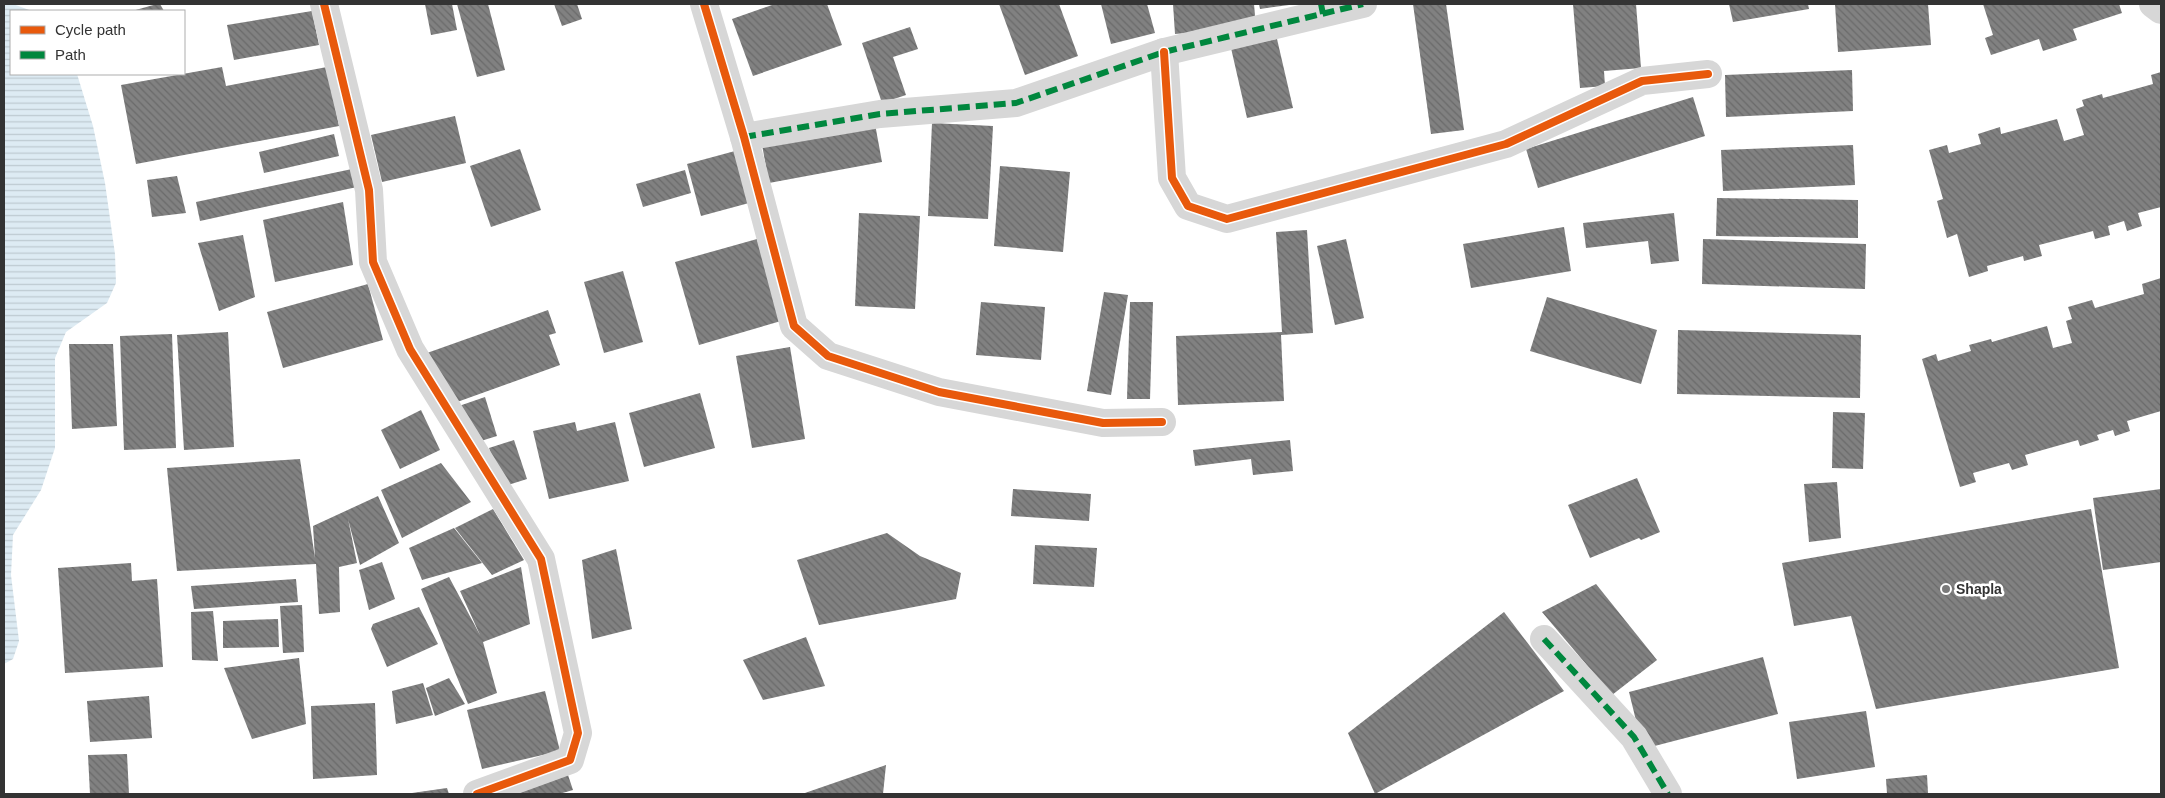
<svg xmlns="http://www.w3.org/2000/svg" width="2165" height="798" font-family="Arial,sans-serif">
  <defs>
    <pattern id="water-rules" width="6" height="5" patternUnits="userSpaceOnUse" patternTransform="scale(1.25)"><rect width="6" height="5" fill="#ddebf3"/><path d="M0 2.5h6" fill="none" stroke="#becad1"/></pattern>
    <pattern id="building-back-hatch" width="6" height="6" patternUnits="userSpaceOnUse" patternTransform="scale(1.25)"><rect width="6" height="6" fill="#818181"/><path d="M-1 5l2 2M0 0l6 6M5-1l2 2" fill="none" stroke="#6a6a6a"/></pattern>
  </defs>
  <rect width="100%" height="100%" fill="#fff"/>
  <path fill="url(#water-rules)" d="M 4,4 L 13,4 L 32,11 L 11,11 L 11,74 L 77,74 L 93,126 L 105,183 L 115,254 L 116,283 L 107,303 L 66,332 L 55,358 L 55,448 L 41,490 L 13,535 L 11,575 L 19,641 L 13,659 L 4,664 Z"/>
  <g fill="url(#building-back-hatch)">
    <path d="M 160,4 L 164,11 L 132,11 L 157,4 Z"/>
    <path d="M 425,4 L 452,4 L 457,30 L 431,35 Z"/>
    <path d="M 457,4 L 488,4 L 505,70 L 477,77 Z"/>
    <path d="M 554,4 L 577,4 L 582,19 L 562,26 Z"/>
    <path d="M 775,4 L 827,4 L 842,45 L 753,76 L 732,19 Z"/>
    <path d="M 999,4 L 1059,4 L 1078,56 L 1025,75 Z"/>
    <path d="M 1101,4 L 1147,4 L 1155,33 L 1111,44 Z"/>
    <path d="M 1173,4 L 1254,4 L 1256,27 L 1175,34 Z"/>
    <path d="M 1259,4 L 1289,4 L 1289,5 L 1260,9 Z"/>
    <path d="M 1413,4 L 1446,4 L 1464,130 L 1431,134 Z"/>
    <path d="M 1573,4 L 1636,4 L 1641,68 L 1604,71 L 1605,86 L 1580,88 Z"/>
    <path d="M 1729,4 L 1808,4 L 1809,9 L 1733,22 Z"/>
    <path d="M 1835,4 L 1928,4 L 1931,45 L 1838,52 Z"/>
    <path d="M 1983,4 L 2119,4 L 2122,13 L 2073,29 L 2077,40 L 2043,51 L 2039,39 L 1991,55 L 1985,38 L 1993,35 Z"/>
    <path d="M 312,11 L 319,45 L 234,60 L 227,25 Z"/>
    <path d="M 910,27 L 918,49 L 893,57 L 906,95 L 882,103 L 862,43 Z"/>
    <path d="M 1277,39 L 1293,108 L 1247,118 L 1231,48 Z"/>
    <path d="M 222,67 L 226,86 L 327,67 L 339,126 L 136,164 L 121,85 Z"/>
    <path d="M 1852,70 L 1853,111 L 1726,117 L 1725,75 Z"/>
    <path d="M 2161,72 L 2161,207 L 2138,213 L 2142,226 L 2127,231 L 2124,221 L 2108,226 L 2110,235 L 2095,239 L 2093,231 L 2039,245 L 2042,256 L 2024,261 L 2023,256 L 1987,266 L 1988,271 L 1969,277 L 1957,234 L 1947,238 L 1937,201 L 1943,199 L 1929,150 L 1947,145 L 1949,153 L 1981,144 L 1978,134 L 2000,127 L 2001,134 L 2057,119 L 2064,141 L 2084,135 L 2076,109 L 2084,106 L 2082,100 L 2102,94 L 2103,98 L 2153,84 L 2151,75 Z"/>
    <path d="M 1693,97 L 1705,136 L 1538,188 L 1526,149 Z"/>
    <path d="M 455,116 L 466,163 L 382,182 L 371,135 Z"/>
    <path d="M 932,123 L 993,126 L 988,219 L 928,216 Z"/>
    <path d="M 875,124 L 882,162 L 769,183 L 762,145 Z"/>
    <path d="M 334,134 L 339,156 L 264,173 L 259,152 Z"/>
    <path d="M 1853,145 L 1855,185 L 1723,191 L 1721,150 Z"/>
    <path d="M 520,149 L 541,210 L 491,227 L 470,166 Z"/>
    <path d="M 735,151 L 749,203 L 701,216 L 687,164 Z"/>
    <path d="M 1000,166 L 1070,172 L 1063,252 L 994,246 Z"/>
    <path d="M 352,169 L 357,187 L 200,221 L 196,202 Z"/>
    <path d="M 685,170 L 691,193 L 643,207 L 636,184 Z"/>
    <path d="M 177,176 L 186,213 L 152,217 L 147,180 Z"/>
    <path d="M 1717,198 L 1858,200 L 1858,238 L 1716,236 Z"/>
    <path d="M 343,202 L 353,265 L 275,282 L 263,220 Z"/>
    <path d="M 859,213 L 920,216 L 915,309 L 855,306 Z"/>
    <path d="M 1674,213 L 1679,261 L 1651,264 L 1648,241 L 1586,248 L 1583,223 Z"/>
    <path d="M 1564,227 L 1571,271 L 1471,288 L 1463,244 Z"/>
    <path d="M 1307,230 L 1313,333 L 1281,335 L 1284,401 L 1178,405 L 1176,336 L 1282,332 L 1276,232 Z"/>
    <path d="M 243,235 L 255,297 L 219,311 L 198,243 Z"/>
    <path d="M 757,239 L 781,321 L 699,345 L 675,262 Z"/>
    <path d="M 1346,239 L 1364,318 L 1335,325 L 1317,246 Z"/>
    <path d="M 1703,239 L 1866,244 L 1865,289 L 1702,284 Z"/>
    <path d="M 623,271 L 643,342 L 604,353 L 584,282 Z"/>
    <path d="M 2161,278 L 2161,411 L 2127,421 L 2130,431 L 2115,436 L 2113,430 L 2097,435 L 2099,440 L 2080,446 L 2078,440 L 2025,455 L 2028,465 L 2012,470 L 2009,463 L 1973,473 L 1976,482 L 1960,487 L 1922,359 L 1936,354 L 1938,361 L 1971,351 L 1969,345 L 1991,339 L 1992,342 L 2047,326 L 2053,348 L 2072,343 L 2066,321 L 2072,319 L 2068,307 L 2092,300 L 2095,308 L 2144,294 L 2142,284 Z"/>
    <path d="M 368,284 L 383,340 L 283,368 L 267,312 Z"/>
    <path d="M 1104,292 L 1128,295 L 1111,395 L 1087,391 Z"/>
    <path d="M 1547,297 L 1657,330 L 1641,384 L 1530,351 Z"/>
    <path d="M 981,302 L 1045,307 L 1041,360 L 976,355 Z"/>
    <path d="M 1130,302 L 1153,302 L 1150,399 L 1127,399 Z"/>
    <path d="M 548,310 L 556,333 L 549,335 L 560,365 L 446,406 L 427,353 Z"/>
    <path d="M 1678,330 L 1861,335 L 1860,398 L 1677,394 Z"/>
    <path d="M 228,332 L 234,447 L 184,450 L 177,335 Z"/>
    <path d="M 172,334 L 176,448 L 124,450 L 120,336 Z"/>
    <path d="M 69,344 L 113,344 L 117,426 L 72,429 Z"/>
    <path d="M 790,347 L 805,439 L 752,448 L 736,356 Z"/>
    <path d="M 700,393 L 715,448 L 644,467 L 629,413 Z"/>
    <path d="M 485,397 L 497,436 L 471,444 L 459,406 Z"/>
    <path d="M 421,410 L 440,450 L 400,469 L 381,430 Z"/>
    <path d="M 1833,412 L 1865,413 L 1863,469 L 1832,468 Z"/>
    <path d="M 575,422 L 577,431 L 615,422 L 629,481 L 549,499 L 533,431 Z"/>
    <path d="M 514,440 L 527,479 L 502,487 L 489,448 Z"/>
    <path d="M 1290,440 L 1293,471 L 1253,475 L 1251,459 L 1195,466 L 1193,450 Z"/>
    <path d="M 300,459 L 315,558 L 313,526 L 378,496 L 399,543 L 360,565 L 348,519 L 357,563 L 339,567 L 340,612 L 319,614 L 316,564 L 177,571 L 167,468 Z"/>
    <path d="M 441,463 L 471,502 L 402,538 L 381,490 Z"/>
    <path d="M 1637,478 L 1660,532 L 1641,540 L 1639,538 L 1590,558 L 1568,505 Z"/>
    <path d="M 1837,482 L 1841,538 L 1809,542 L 1804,484 Z"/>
    <path d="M 1013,489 L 1091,494 L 1089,521 L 1011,516 Z"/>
    <path d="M 2161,489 L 2161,562 L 2103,570 L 2093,498 Z"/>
    <path d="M 493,509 L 524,560 L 492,575 L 455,528 Z"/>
    <path d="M 2091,509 L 2119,668 L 1876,709 L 1851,616 L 1794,626 L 1782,563 Z"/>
    <path d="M 454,528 L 482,563 L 422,580 L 409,548 Z"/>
    <path d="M 887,533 L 920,556 L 961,573 L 956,599 L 819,625 L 797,560 Z"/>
    <path d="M 1035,545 L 1097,548 L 1094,587 L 1033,584 Z"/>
    <path d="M 616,549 L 632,629 L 592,639 L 582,560 Z"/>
    <path d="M 382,562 L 395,599 L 369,610 L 359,570 Z"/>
    <path d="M 131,563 L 132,581 L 157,579 L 163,667 L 65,673 L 58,568 Z"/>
    <path d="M 521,567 L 530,624 L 483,642 L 497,693 L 468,704 L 421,589 L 449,577 L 480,635 L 460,591 Z"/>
    <path d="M 296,579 L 298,602 L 194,609 L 191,586 Z"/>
    <path d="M 1596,584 L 1657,660 L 1612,695 L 1542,612 Z"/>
    <path d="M 302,605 L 304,652 L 283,653 L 280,606 Z"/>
    <path d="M 419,607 L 438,644 L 387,667 L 371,629 L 373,624 Z"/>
    <path d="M 213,611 L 218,661 L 192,660 L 191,612 Z"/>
    <path d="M 1504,612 L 1564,691 L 1375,794 L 1348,733 Z"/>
    <path d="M 278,619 L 279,647 L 223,648 L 223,621 Z"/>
    <path d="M 806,637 L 825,686 L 763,700 L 743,660 Z"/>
    <path d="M 1763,657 L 1778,714 L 1643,749 L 1629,692 Z"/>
    <path d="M 299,658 L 306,724 L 252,739 L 224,668 Z"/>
    <path d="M 449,678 L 465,704 L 435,716 L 426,688 Z"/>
    <path d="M 423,683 L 433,715 L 396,724 L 392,691 Z"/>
    <path d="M 545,691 L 560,751 L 482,769 L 467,710 Z"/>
    <path d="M 149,696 L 152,738 L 90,742 L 87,701 Z"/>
    <path d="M 375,703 L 377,775 L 313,779 L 311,706 Z"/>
    <path d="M 1866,711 L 1875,767 L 1797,779 L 1789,722 Z"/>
    <path d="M 127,754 L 129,794 L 90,794 L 88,755 Z"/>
    <path d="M 886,765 L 883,794 L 802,794 Z"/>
    <path d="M 566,769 L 573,790 L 559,794 L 492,794 Z"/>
    <path d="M 1927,775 L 1928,793 L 1887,794 L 1886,779 Z"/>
    <path d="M 447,788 L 449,794 L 412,794 L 412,793 Z"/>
  </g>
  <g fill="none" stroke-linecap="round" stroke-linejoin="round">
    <g stroke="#d7d7d7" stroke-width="28">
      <path d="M 324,4 L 369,190 L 373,262 L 410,349 L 541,559 L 578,733 L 570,760 L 477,794"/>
      <path d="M 704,4 L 744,137 L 794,326 L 828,356 L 939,392 L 1103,423 L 1162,422"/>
      <path d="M 2153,4 L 2161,10"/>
      <path d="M 1164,52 L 1172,178 L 1188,206 L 1227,219 L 1506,144 L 1642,81 L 1708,74"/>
      <path d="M 744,137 L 880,114 L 1016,103 L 1164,52 L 1363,4"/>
      <path d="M 1544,639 L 1634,737 L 1668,794"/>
    </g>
    <g stroke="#00873e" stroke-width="6" stroke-dasharray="12 6" stroke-linecap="butt">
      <path d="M 1321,4 L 1323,14"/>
      <path d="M 744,137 L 880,114 L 1016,103 L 1164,52 L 1363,4"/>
      <path d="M 1544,639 L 1634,737 L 1668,794"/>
    </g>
    <g stroke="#fff" stroke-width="11">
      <g id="cycleway">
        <path d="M 324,4 L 369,190 L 373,262 L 410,349 L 541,559 L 578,733 L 570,760 L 477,794"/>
        <path d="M 704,4 L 744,137 L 794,326 L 828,356 L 939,392 L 1103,423 L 1162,422"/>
        <path d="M 1164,52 L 1172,178 L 1188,206 L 1227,219 L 1506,144 L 1642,81 L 1708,74"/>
      </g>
    </g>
    <use href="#cycleway" stroke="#e8590c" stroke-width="8"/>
  </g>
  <circle fill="#7a7a7a" stroke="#fff" stroke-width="2" cx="1946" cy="589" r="5"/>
  <g text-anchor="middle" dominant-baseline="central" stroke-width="5" stroke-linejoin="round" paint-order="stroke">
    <g font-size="14" font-weight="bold" fill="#333" stroke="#fff" text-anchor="start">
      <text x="1956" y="589">Shapla</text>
    </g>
  </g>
  <rect width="2165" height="798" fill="none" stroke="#333333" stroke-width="10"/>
  <rect x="10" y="10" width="175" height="65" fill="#ffffff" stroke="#adadad"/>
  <rect x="20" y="26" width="25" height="8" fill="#e8590c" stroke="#adadad"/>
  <text x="55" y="35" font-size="15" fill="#333333">Cycle path</text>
  <rect x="20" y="51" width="25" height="8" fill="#00873e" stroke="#adadad"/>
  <text x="55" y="60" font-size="15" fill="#333333">Path</text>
</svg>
